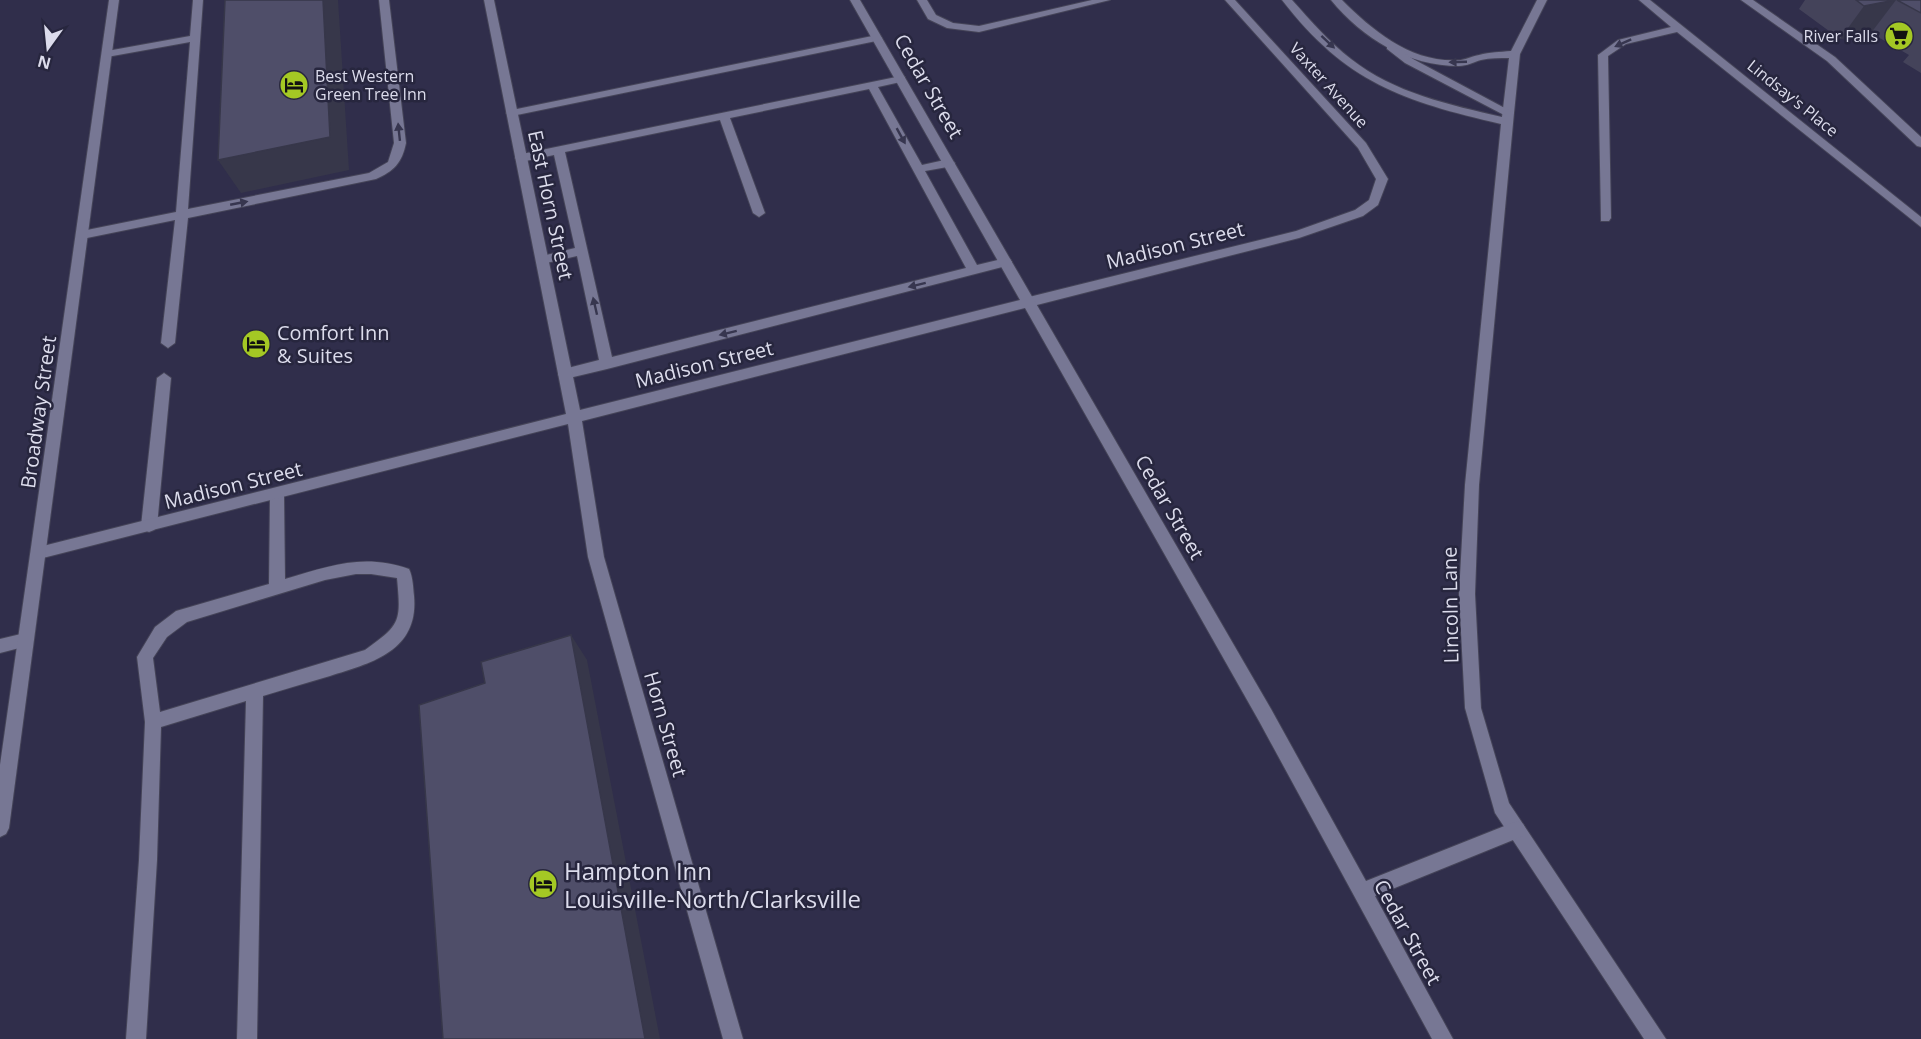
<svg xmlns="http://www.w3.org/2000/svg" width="1921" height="1039" font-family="'Open Sans',sans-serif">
  <rect width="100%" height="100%" fill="#27263e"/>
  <rect fill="#302e4b" x="0" y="0" width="1921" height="1039"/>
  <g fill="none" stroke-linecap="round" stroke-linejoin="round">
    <g stroke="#454458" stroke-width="2">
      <g id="lane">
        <path d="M 193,0 L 203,0 L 188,209 L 369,173 L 388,162 L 394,143 L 379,0 L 389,0 L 406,143 C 402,163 394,171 376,179 L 188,218 L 175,343 L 168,348 L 161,343 L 175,220 L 82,239 L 76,235 L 82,231 L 176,212 L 190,42 L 107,57 L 102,54 L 107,51 L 190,36 Z"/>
        <path d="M 917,0 L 927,0 L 936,15 L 953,23 L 979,26 L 1092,0 L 1110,0 L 979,32 L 947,28 L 928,19 Z"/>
        <path d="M 1225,0 L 1235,0 L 1366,143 L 1388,179 L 1378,205 L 1363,216 L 1299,238 L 1029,307 L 1024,305 L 1023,302 L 1029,297 L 1296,231 L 1355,210 L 1369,200 L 1376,179 L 1358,148 Z"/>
        <path d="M 1282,0 L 1292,0 C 1311,21 1329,42 1351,59 C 1394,93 1450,105 1502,117 L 1509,58 C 1500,58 1490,58 1481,60 C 1474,62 1467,66 1459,66 C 1408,66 1363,39 1331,0 L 1342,0 C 1374,32 1413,64 1461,60 C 1467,59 1473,56 1479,55 C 1490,52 1500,52 1511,51 L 1537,0 L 1547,0 L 1520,54 L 1514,113 L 1479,485 L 1475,594 L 1481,708 L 1509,803 L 1666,1039 L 1644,1039 L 1495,813 L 1465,708 L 1459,594 L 1465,485 L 1501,124 C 1403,101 1346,83 1282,0 Z"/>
        <path d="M 1639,0 L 1650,0 L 1921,217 L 1921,227 L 1677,32 L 1626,44 L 1608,56 L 1611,218 L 1609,221 L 1601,221 L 1598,55 L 1618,40 L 1671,27 Z"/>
        <path d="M 1741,0 L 1753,0 L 1835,57 L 1921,137 L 1921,147 L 1917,146 L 1827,61 Z"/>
        <path d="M 877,35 L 882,38 L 881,40 L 512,116 L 506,113 L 512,110 Z"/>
        <path d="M 901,76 L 905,77 L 905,81 L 878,87 L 922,165 L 949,159 L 955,163 L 953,166 L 925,171 L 977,265 L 1006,258 L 1010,259 L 1012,262 L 1010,265 L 607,369 L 565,379 L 560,378 L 558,374 L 560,370 L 599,360 L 577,256 L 542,264 L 536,260 L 538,257 L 575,248 L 554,155 L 521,162 L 515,158 L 517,155 ZM 869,89 L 966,268 L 612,357 L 565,152 L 720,120 L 753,213 L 759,217 L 765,213 L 730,118 Z"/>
        <path d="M 164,373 L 171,378 L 157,526 L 154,530 L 149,532 L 144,530 L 141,526 L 157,378 Z"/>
        <path d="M 277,488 L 282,490 L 284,494 L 285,579 C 330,566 363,553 409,569 C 413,577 413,587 414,596 C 419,651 372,663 330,676 C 307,683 285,689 263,696 L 257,1039 L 237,1039 L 246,701 L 161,727 L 157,860 L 146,1039 L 126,1039 L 139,860 L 145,722 L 137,657 L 155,627 L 176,611 L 269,584 L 270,494 L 272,490 ZM 356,574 L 371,574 L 397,578 C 401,622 401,624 365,650 L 160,712 L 153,658 L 167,637 L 187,622 L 325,580 Z"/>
      </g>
    </g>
    <g stroke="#454458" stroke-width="2">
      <g id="street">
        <path d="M 484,0 L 494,0 L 580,410 L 1020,300 L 850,0 L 860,0 L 1271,709 L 1366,881 L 1517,821 L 1523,824 L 1526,830 L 1523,836 L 1375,896 L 1453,1039 L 1432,1039 L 1259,721 L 1025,308 L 582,421 L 604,557 L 743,1039 L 723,1039 L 588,557 L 568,424 L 39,559 L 34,558 L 31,553 L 34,548 L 39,547 L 566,414 Z"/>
        <path d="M 1391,44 L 1413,59 L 1514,113 L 1512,115 L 1504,115 L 1405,63 L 1387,49 L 1387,45 Z"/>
        <path d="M 25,633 L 31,635 L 33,640 L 31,645 L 0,653 L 0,639 Z"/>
      </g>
    </g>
    <g stroke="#454458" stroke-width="2">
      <path id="secondary" d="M 109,0 L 119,0 L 9,828 L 6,834 L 0,837 L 0,765 Z"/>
    </g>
    <use href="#lane" fill="#777794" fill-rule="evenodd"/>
    <use href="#street" fill="#777794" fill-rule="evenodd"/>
    <use href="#secondary" fill="#777794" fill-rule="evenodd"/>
  </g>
  <path fill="#44435a" d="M 1805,0 L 1921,0 L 1921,73 L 1903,62 L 1909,55 L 1871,33 L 1840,39 L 1799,9 Z"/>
  <g fill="#37374a">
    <path d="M 323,0 L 338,0 L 349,170 L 241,193 L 218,160 Z"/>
    <path d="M 1896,0 L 1871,33 L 1840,39 L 1864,6 Z"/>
    <path d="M 571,635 L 587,660 L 660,1039 L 645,1039 Z"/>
  </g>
  <g fill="#4f4e69" stroke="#37374a" stroke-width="1.5">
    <path d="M 225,0 L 323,0 L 330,137 L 218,160 Z"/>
    <path d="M 1856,0 L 1895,0 L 1864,6 Z"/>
    <path d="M 1897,0 L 1921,0 L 1921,13 Z"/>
    <path d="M 571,635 L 645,1039 L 443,1039 L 419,705 L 485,683 L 481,662 Z"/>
  </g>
  <defs><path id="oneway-solid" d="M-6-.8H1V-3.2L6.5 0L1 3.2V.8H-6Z" transform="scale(1.5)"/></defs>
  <g fill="#37364f">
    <use href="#oneway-solid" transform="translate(1328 42) rotate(43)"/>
    <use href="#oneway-solid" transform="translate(1623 43) rotate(156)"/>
    <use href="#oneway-solid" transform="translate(1458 62) rotate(178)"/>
    <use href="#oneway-solid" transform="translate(399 132) rotate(-96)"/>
    <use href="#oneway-solid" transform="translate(901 136) rotate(61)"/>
    <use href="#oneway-solid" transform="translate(239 203) rotate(-11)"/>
    <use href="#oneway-solid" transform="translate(917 285) rotate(166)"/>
    <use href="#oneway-solid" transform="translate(595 306) rotate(-103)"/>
    <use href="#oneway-solid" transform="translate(728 333) rotate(166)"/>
  </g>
  <defs>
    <g id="supermarket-disc" transform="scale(1.5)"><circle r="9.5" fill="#a4c824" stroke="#27263e"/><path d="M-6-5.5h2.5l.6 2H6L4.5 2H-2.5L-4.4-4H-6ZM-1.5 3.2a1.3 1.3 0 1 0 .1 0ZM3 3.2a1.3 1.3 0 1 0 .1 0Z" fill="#111"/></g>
    <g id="hotel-disc" transform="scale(1.5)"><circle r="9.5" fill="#a4c824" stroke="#27263e"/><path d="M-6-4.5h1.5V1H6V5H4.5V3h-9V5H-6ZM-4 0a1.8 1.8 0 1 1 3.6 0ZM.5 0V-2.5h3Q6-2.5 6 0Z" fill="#111"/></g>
  </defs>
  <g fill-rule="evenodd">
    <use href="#supermarket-disc" x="1899" y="36"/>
    <use href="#hotel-disc" x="294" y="85"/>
    <use href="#hotel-disc" x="256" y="344"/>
    <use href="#hotel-disc" x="543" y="884"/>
  </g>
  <g text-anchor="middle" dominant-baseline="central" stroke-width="5" stroke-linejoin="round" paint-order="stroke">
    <g font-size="16" fill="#dcdcec" stroke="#27263e" text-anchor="end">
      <text x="1878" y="36">River Falls</text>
      <text x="315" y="76" text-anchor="start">Best Western<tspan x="315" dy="18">Green Tree Inn</tspan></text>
    </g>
    <g font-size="16" fill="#dcdcec" stroke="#27263e">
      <text transform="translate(1329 85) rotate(48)">Vaxter Avenue</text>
      <text transform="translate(1793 98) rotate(39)">Lindsay's Place</text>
    </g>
    <g font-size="20" fill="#dcdcec" stroke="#27263e">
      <text transform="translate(929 86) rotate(60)">Cedar Street</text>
      <text transform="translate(551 205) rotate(78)">East Horn Street</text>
      <text transform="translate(1175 245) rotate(-14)">Madison Street</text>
      <text transform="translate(704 364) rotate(-14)">Madison Street</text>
      <text transform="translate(38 412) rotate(-82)">Broadway Street</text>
      <text transform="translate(233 485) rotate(-14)">Madison Street</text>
      <text transform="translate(1170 507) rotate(60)">Cedar Street</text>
      <text transform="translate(1450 605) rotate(-91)">Lincoln Lane</text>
      <text transform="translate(666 724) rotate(74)">Horn Street</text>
      <text transform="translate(1408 932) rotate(61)">Cedar Street</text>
    </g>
    <g font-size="20" fill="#dcdcec" stroke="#27263e" text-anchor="start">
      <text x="277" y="332">Comfort Inn<tspan x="277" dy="23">&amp; Suites</tspan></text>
    </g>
    <g font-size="24" fill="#dcdcec" stroke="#27263e" text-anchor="start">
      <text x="564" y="870">Hampton Inn<tspan x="564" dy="28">Louisville-North/Clarksville</tspan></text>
    </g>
  </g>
  <g transform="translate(48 48) rotate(195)" stroke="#27263e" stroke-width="4.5" paint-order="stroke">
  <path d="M0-4.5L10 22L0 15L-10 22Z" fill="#dcdcec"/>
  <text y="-9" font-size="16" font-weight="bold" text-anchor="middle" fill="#dcdcec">N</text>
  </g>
</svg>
